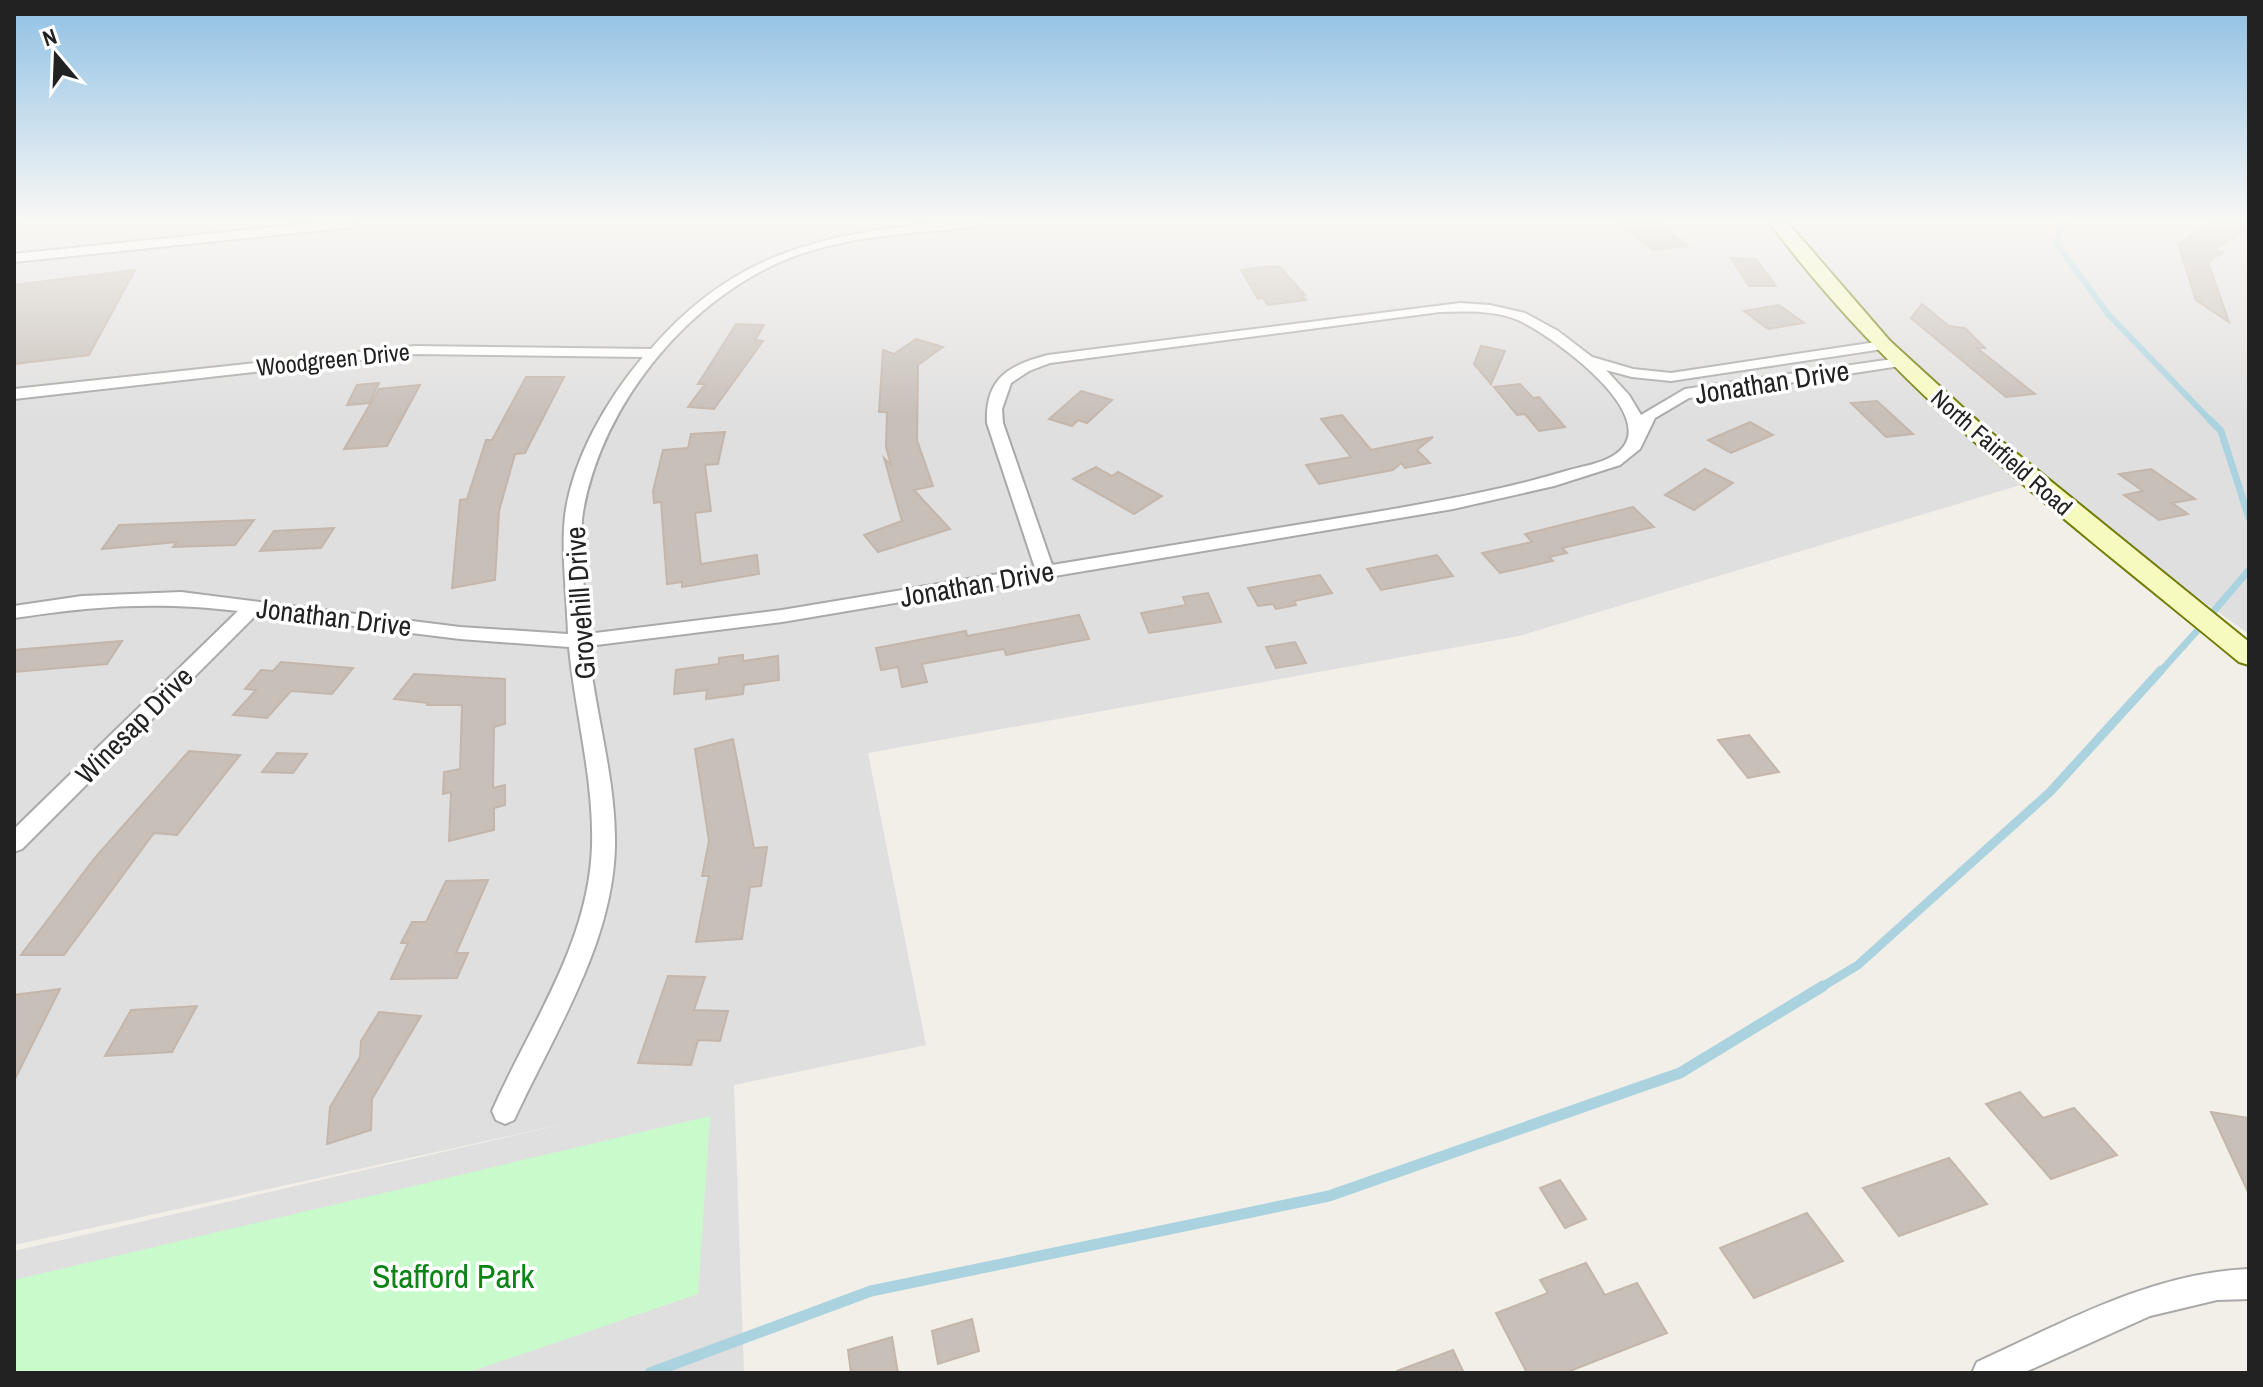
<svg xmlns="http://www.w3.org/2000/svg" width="2263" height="1387" font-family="'Archivo Narrow',sans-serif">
  <rect width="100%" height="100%" fill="#f2efe9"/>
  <path fill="#e0dfdf" d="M 14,223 L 2249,223 L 2249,634 L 2034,481 L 1519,636 L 868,753 L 926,1045 L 734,1085 L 744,1373 L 14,1373 L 14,1251 L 573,1122 L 14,1245 Z"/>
  <path fill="#c8facc" d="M 710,1116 L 698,1294 L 467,1373 L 14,1373 L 14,1280 Z"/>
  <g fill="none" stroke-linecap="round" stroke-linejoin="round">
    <path stroke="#aad3df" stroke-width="6" d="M 2064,223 L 2056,243 L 2108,314 L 2212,422"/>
    <g stroke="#aad3df" stroke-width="7">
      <path d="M 2210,420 L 2221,431 L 2249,518"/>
      <path d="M 2213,612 L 2249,570"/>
      <path d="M 2160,672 L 2196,632"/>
    </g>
    <path stroke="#aad3df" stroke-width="9" d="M 1820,988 L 1858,965 L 2050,792 L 2161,670"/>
    <path stroke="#aad3df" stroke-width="11" d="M 650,1373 L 871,1291 L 1329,1196 L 1680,1073 L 1823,986"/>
  </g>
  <g fill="#c7bfb8" stroke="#c4b6ab" stroke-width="2">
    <path d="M 1620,223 L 1659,223 L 1688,246 L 1653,250 Z"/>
    <path d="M 2212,223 L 2249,223 L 2249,228 L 2214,250 L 2223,252 L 2208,262 L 2229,322 L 2196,300 L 2178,244 Z"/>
    <path d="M 1731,258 L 1756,259 L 1776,286 L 1749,286 Z"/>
    <path d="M 1270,266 L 1280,267 L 1305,295 L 1302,295 L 1306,300 L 1268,305 L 1263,298 L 1258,299 L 1241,270 Z"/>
    <path d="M 135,270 L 89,355 L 14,364 L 14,285 Z"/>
    <path d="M 1922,304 L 1949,326 L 1965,328 L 1985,348 L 1977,348 L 2035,394 L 2006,397 L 1911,318 Z"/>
    <path d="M 1779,305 L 1804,323 L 1768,329 L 1744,311 Z"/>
    <path d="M 736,324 L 764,325 L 755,340 L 763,341 L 714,409 L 688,407 L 705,384 L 698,384 Z"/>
    <path d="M 916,339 L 943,347 L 918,365 L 917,440 L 933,486 L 914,490 L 950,529 L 878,552 L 864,535 L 902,521 L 884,458 L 891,465 L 886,447 L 887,412 L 879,412 L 883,350 L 894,354 Z"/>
    <path d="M 1481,346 L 1505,351 L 1491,384 L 1474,364 Z"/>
    <path d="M 526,377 L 564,377 L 525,453 L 515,454 L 499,511 L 495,580 L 452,588 L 460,500 L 467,499 L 486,440 L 492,440 Z"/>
    <path d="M 379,383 L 369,403 L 347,405 L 357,385 Z"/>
    <path d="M 1520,384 L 1533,398 L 1539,397 L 1565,427 L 1539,431 L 1525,414 L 1517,415 L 1494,387 Z"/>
    <path d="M 420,385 L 387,446 L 344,449 L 379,389 Z"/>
    <path d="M 1081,391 L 1112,400 L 1087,423 L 1078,420 L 1072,426 L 1049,419 Z"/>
    <path d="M 1877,401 L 1913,434 L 1886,437 L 1851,403 Z"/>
    <path d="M 1342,415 L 1371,450 L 1433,437 L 1417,450 L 1430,463 L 1405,468 L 1401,463 L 1393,470 L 1319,484 L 1306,465 L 1351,457 L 1321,419 Z"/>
    <path d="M 1750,422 L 1773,435 L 1731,453 L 1708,440 Z"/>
    <path d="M 725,432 L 718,464 L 705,465 L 711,511 L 695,513 L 701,564 L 757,555 L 759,574 L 682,587 L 682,582 L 667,584 L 661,502 L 654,503 L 653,491 L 663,450 L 688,448 L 691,434 Z"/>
    <path d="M 1096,467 L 1112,476 L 1118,472 L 1162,496 L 1134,514 L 1073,479 Z"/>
    <path d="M 1705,469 L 1733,483 L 1694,510 L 1665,495 Z"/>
    <path d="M 2151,469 L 2195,499 L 2172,503 L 2188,514 L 2159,520 L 2124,495 L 2143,491 L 2119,474 Z"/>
    <path d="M 1633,507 L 1654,527 L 1562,548 L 1567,553 L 1549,557 L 1553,561 L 1500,573 L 1482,553 L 1532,542 L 1525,534 Z"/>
    <path d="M 254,520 L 235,545 L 173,547 L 177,542 L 102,549 L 119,525 Z"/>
    <path d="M 334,528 L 321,548 L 260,551 L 274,531 Z"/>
    <path d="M 1437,555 L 1453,576 L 1381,590 L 1367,569 Z"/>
    <path d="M 1320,575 L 1332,593 L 1294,601 L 1296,605 L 1276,609 L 1273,604 L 1258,606 L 1248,588 Z"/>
    <path d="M 1208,593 L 1221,622 L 1149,633 L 1141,613 L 1186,605 L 1183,597 Z"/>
    <path d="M 1079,615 L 1089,639 L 1006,655 L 1004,649 L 922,664 L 927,682 L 902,687 L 898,667 L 881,670 L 876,648 L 966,631 L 967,636 Z"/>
    <path d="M 122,641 L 107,664 L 14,672 L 14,650 Z"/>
    <path d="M 1295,642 L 1306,663 L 1276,668 L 1266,647 Z"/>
    <path d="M 743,655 L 743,661 L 778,656 L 779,680 L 744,685 L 743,694 L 706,699 L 707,690 L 674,694 L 676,670 L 719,664 L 719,658 Z"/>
    <path d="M 281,662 L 353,668 L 332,694 L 291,691 L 267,718 L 233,715 L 256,690 L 245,689 L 261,670 L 273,671 Z"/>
    <path d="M 414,674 L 505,679 L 505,724 L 494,727 L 493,788 L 505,785 L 505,805 L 494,808 L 494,830 L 449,841 L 451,792 L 443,794 L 444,772 L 460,769 L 462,705 L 427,705 L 428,703 L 394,699 Z"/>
    <path d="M 1749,735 L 1779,772 L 1748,778 L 1718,740 Z"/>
    <path d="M 733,739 L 754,848 L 767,847 L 761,886 L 750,887 L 742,939 L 696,942 L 709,876 L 702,876 L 709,841 L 695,749 Z"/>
    <path d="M 189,751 L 240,755 L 177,835 L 154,833 L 64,955 L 21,955 L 94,859 Z"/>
    <path d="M 277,753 L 307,754 L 293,773 L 262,772 Z"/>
    <path d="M 488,880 L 456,953 L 468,953 L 457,978 L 391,979 L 408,943 L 401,943 L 412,922 L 426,922 L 446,881 Z"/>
    <path d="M 668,976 L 705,977 L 694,1010 L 728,1011 L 720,1041 L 698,1040 L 691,1065 L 638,1063 Z"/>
    <path d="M 60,989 L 14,1081 L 14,995 Z"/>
    <path d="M 197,1006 L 172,1052 L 105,1056 L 131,1010 Z"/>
    <path d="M 379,1012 L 421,1016 L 372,1099 L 371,1130 L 327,1144 L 330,1107 L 360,1057 L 361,1041 Z"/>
    <path d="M 2020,1092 L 2043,1118 L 2074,1108 L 2117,1155 L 2051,1179 L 1986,1104 Z"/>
    <path d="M 2211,1112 L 2249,1118 L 2249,1194 Z"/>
    <path d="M 1949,1158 L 1987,1204 L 1899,1236 L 1863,1188 Z"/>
    <path d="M 1560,1180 L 1586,1219 L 1565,1228 L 1540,1188 Z"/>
    <path d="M 1807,1213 L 1843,1261 L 1754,1298 L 1720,1248 Z"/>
    <path d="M 1586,1263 L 1605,1295 L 1637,1283 L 1667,1333 L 1565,1373 L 1527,1373 L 1496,1313 L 1548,1293 L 1540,1280 Z"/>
    <path d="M 972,1319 L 979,1351 L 938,1364 L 932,1331 Z"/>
    <path d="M 892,1337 L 898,1373 L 851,1373 L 848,1350 Z"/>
    <path d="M 1453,1350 L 1464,1373 L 1397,1373 L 1397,1371 Z"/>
  </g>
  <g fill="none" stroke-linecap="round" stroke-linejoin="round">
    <g stroke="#a9a9a9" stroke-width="4">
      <g id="street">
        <path d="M 14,223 L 21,223 L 14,229 Z"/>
        <path d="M 313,223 L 358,223 L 352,227 L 14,262 L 14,254 Z"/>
        <path d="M 934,223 L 978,223 L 972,227 C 912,233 849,236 792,257 C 689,297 602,403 583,512 C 578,542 586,600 587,634 L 782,610 L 1035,568 L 987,423 C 985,379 1008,365 1048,355 L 1460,303 L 1490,305 L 1525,313 L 1558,331 L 1592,357 L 1633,369 L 1671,373 L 1883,341 L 1890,345 L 1883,349 L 1671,381 L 1632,377 L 1606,370 L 1629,395 L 1641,415 L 1685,389 L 1900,358 L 1907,362 L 1900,366 L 1689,398 L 1655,418 L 1640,449 L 1620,465 L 1554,486 L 1453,509 L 782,622 L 588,646 C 595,713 616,779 615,846 C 613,944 554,1033 514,1120 L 505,1124 L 496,1120 L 492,1111 C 530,1025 589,943 592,846 C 594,779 575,713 569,647 L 460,639 L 257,614 L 22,849 L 14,852 L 14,829 L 238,611 C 158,601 93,606 14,618 L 14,606 L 82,596 L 181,592 L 460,627 L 568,634 C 567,596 561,554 565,516 C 572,460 607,399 643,357 L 415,354 L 14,399 L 14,389 L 415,346 L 651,349 C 732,255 815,236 934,223 ZM 1440,312 C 1466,311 1494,310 1518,320 C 1552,335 1679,426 1607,459 C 1594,465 1579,467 1566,471 C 1506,489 1444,500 1382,511 C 1272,529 1162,547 1052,565 L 1003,423 L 1002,409 L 1011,383 L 1029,371 L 1050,363 Z"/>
        <path d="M 2249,1269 L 2249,1299 L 2217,1300 L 2150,1316 L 2023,1373 L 1972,1373 L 1977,1362 C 2065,1322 2151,1273 2249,1269 Z"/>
      </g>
    </g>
    <g stroke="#707d05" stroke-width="4">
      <path id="secondary" d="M 1770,223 L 1788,223 L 1890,341 L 1984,427 L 2249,642 L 2249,665 L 2239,662 C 2075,526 1898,396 1770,223 Z"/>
    </g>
    <use href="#street" fill="#fff" fill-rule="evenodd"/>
    <use href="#secondary" fill="#f7fabf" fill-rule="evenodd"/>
  </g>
  <linearGradient id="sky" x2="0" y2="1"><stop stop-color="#8fc0e4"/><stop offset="0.53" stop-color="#f9f8f5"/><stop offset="1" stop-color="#f9f8f5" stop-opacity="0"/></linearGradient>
  <rect width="2263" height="417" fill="url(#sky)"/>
  <g text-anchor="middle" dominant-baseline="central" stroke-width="7" stroke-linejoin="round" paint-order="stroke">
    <g font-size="24" fill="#222" stroke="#fff">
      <text transform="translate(333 359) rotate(-6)">Woodgreen Drive</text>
      <text transform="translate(2002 452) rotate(41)">North Fairfield Road</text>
    </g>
    <g font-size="28" fill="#222" stroke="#fff">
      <text transform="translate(1772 382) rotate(-9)">Jonathan Drive</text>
      <text transform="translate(977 584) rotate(-10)">Jonathan Drive</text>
      <text transform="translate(580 603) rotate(-94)">Grovehill Drive</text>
      <text transform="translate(334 617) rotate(7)">Jonathan Drive</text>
      <text transform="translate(134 725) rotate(-45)">Winesap Drive</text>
    </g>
    <g font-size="34" fill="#0c8416" stroke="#fff">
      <text x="453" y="1276">Stafford Park</text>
    </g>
  </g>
  <rect width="2263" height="1387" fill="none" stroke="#222222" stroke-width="32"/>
  <g transform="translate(56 56) rotate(341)" stroke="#ffffff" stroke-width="6" paint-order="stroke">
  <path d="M0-6L14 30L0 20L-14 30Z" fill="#222222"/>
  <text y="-12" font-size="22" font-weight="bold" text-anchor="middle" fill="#222222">N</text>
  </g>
</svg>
